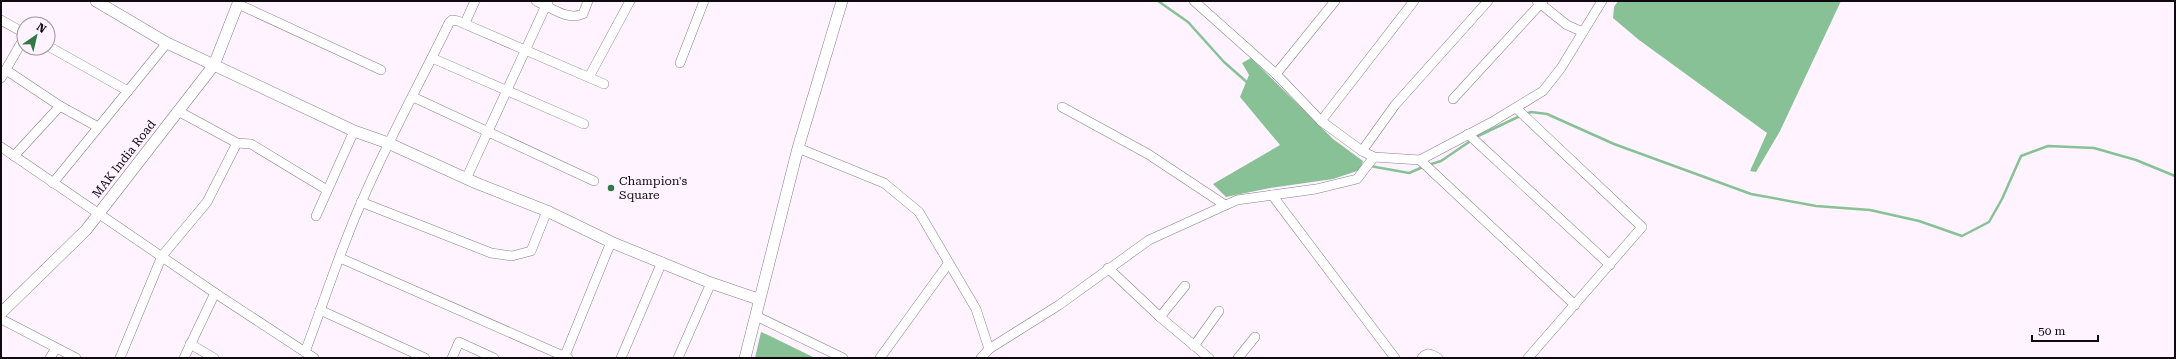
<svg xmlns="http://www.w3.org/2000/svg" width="2176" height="359" font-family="'Roboto Serif',serif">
  <rect width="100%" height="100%" fill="#fef3ff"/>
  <g fill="#88c195">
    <path d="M 1618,1 L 1841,1 L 1780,131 L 1756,172 L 1750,171 L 1767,133 L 1639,40 L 1613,18 L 1614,7 Z"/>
    <path d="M 1251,58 L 1333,139 L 1363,161 L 1360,170 L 1333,179 L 1270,188 L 1226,197 L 1213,184 L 1280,145 L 1240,97 L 1249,75 L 1242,63 Z"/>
    <path d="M 761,332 L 766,334 L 815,358 L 755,358 Z"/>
  </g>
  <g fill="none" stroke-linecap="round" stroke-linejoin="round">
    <g stroke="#88c195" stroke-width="2.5">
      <path d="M 1158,1 L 1188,22 L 1224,62 L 1249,84"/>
      <path d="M 1525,114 L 1531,112 L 1547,114 L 1614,144 L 1751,194 L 1816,206 L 1870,210 L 1919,221 L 1962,236 L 1989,222 L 2002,199 L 2021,156 L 2048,146 L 2094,148 L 2136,160 L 2175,176"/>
      <path d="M 1476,137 L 1520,116"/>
      <path d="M 1428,165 L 1441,161 L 1472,140"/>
      <path d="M 1370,166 L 1409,173 L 1423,167"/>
    </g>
    <g stroke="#8c7f8d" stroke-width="10">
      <g id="minor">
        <path d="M 536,1 C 551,7 567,21 583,14 L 588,1"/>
        <path d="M 1194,1 L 1276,74 L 1321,121 L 1362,151 L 1374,157 L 1420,160 L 1492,122 L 1543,91 L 1561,68 L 1602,1"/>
        <path d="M 1537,1 L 1567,25 L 1583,32"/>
        <path d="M 238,4 L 381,70"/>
        <path d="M 1,20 L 24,33"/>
        <path d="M 465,23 L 475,1"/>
        <path d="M 48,46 L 128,91"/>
        <path d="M 432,58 L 584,124"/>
        <path d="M 680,63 L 704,1"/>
        <path d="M 6,70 L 60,106 L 98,127"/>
        <path d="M 1276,74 L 1335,1"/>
        <path d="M 589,77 L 630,1"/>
        <path d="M 1,78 L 24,38"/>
        <path d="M 413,97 L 594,181"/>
        <path d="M 1453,99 L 1543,1"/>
        <path d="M 1062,107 L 1148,154 L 1225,205"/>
        <path d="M 1516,108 L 1642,227 L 1528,358"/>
        <path d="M 178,111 L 237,143 L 251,144 L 327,190"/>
        <path d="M 1321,121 L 1414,1"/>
        <path d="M 1468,134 L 1610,265"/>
        <path d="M 1,147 L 215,293 L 184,358"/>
        <path d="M 798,148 L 884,183 L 919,212 L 976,309 L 989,349 L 981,358"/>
        <path d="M 1362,151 L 1395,105 L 1488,1"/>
        <path d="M 14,156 L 60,106"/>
        <path d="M 1420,160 L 1575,305"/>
        <path d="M 466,179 L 548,1"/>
        <path d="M 53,183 L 167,43"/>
        <path d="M 1272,195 L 1395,358"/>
        <path d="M 361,202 L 491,253 L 512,256 L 531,251 L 547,211"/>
        <path d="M 316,216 L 354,131"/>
        <path d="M 340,258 L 568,358"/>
        <path d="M 1108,268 L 1160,317 L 1209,358"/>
        <path d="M 215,293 L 314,358"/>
        <path d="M 320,310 L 425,358"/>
        <path d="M 756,316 L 843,358"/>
        <path d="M 1160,317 L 1185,286"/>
        <path d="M 1,319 L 76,358"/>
        <path d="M 190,344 L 214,358"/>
        <path d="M 1194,346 L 1219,311"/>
        <path d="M 989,349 L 1059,305 L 1149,240 L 1237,200 L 1316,189 L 1357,179 L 1374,157"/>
        <path d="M 305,352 C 324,302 340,250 362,201 C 388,140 420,83 449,23 L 452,20 L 458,21 L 604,84"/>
        <path d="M 50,358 L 56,348"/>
        <path d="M 120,358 L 162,256 L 207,202 L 237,143"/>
        <path d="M 452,358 L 459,342 L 494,358"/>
        <path d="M 564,358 L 611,242"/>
        <path d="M 621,358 L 662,262"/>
        <path d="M 678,358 L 711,283"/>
        <path d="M 880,358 L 948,264"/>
        <path d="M 1238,358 L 1255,337"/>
        <path d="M 1422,358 C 1427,352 1431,353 1438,358"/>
      </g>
    </g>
    <g stroke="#8c7f8d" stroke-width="12">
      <g id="tertiary">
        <path d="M 96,1 L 167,43 L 354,131 L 388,143 L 476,183 L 547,211 L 611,242 L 711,283 L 758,299"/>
        <path d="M 1,313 L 86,230 L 214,65 L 239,1"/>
        <path d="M 745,358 L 798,148 L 842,1"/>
      </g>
    </g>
    <use href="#minor" stroke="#fff" stroke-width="9"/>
    <use href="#tertiary" stroke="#fff" stroke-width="11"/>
  </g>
  <circle fill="#317a47" stroke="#fef3ff" stroke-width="1.5" cx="611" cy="188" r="4"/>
  <g text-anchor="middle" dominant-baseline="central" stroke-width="4" stroke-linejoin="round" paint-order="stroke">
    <g font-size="12" fill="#0e0a0f" stroke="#fef3ff">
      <text transform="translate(124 159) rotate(-52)">MAK India Road</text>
    </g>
    <g font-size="12" fill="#0e0a0f" stroke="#fef3ff" text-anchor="start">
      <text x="619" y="181">Champion's<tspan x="619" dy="14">Square</tspan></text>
    </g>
  </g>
  <rect width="2176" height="359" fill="none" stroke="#0e0a0f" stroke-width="4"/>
  <g transform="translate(36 36) rotate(34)"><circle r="19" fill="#fef3ff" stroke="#9e969f"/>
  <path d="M0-3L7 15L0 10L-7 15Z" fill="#317a47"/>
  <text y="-6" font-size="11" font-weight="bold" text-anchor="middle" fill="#0e0a0f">N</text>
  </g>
  <path d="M2032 335v6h66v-6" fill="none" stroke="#0e0a0f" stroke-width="2"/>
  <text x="2038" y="335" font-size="12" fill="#0e0a0f" stroke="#fef3ff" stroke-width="3" paint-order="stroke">50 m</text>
</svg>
